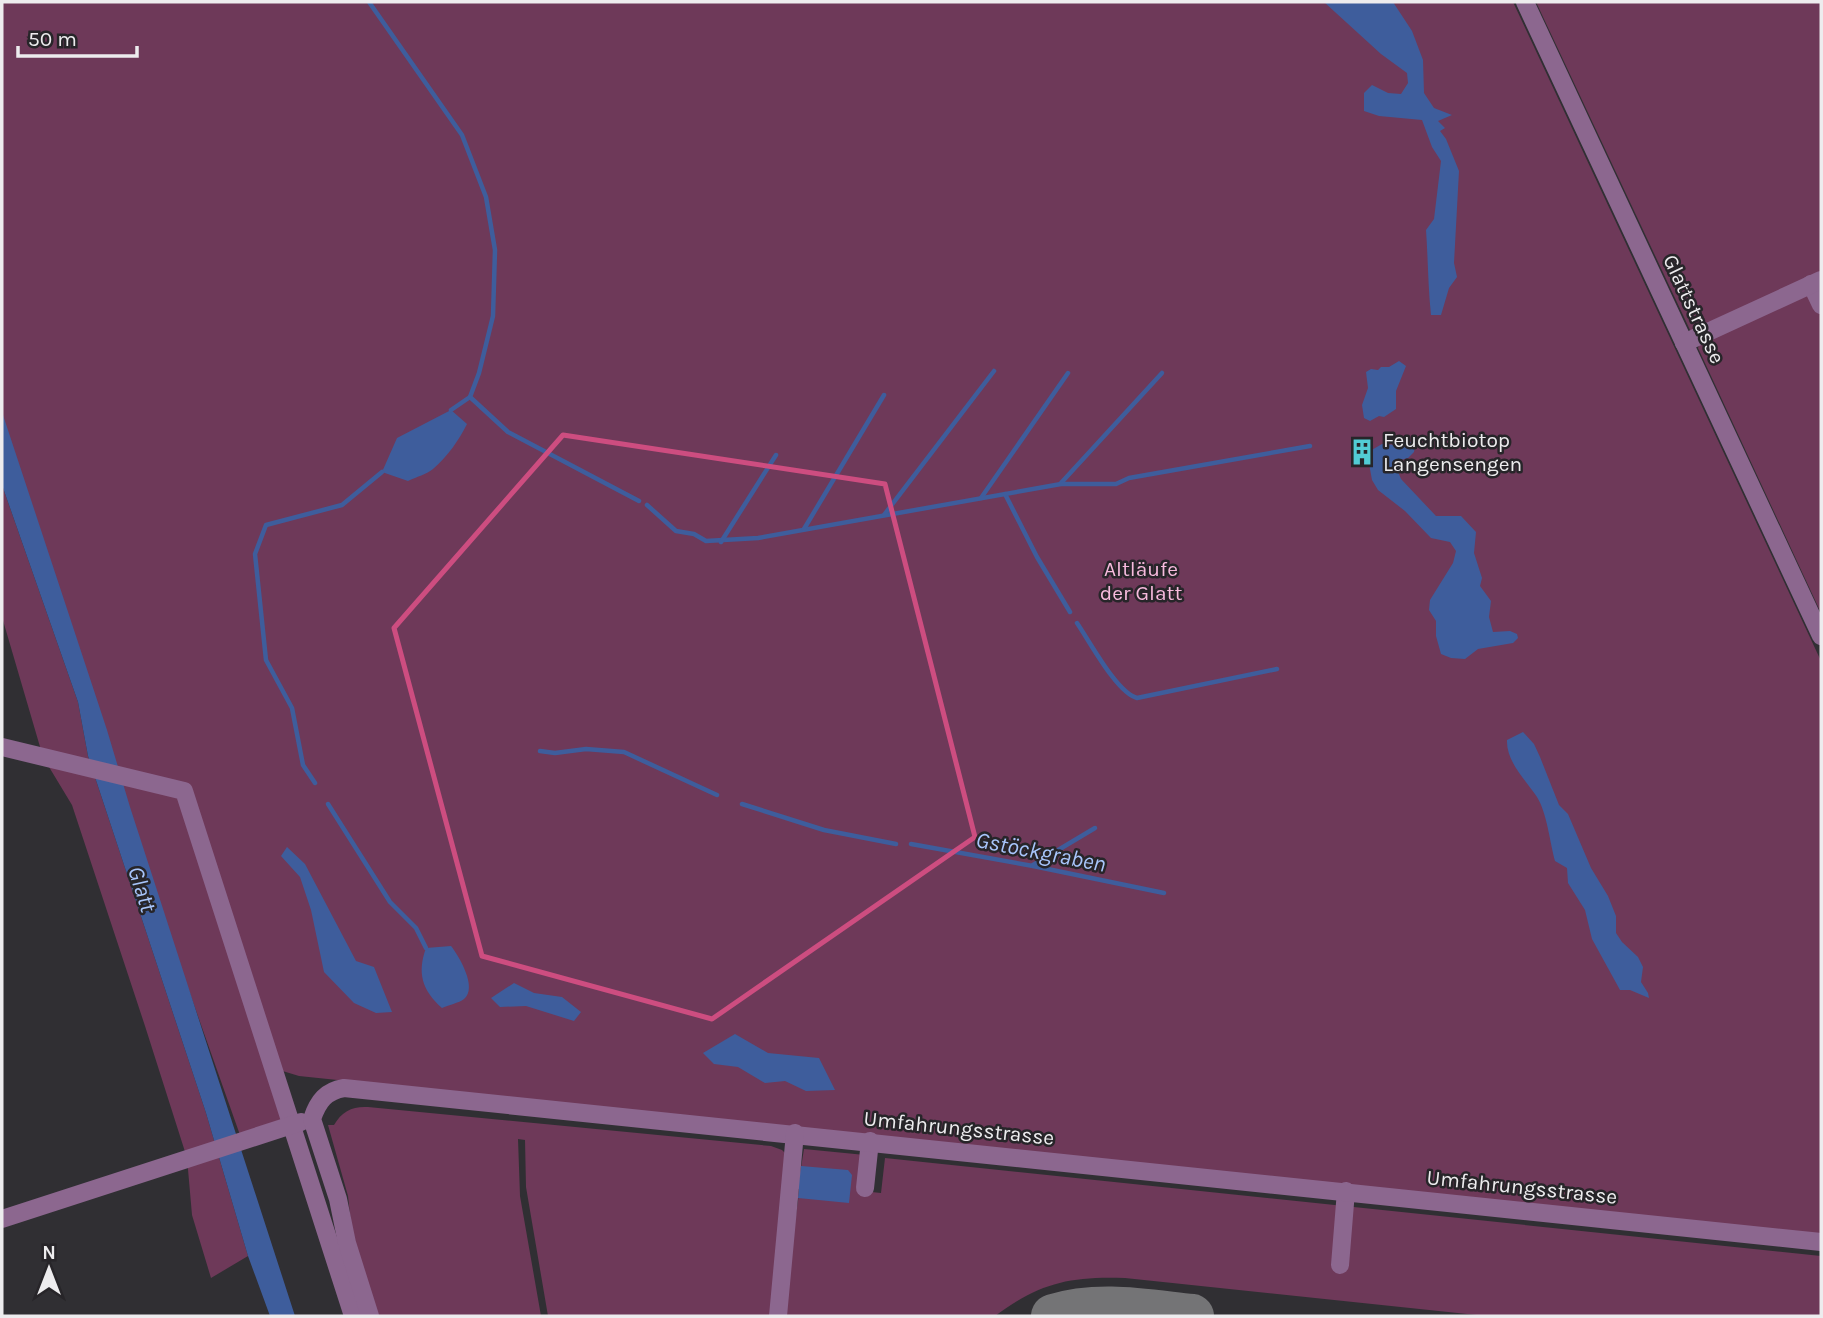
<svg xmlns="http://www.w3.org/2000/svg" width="1823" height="1318" font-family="Karla,sans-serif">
  <rect width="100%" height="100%" fill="#302f33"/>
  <g fill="#6e3959">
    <path d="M 2,2 L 1513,2 L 1821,661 L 1821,1235 L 299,1076 L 276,1069 L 287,1122 L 240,1135 L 2,462 Z"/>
    <path d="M 1536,2 L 1821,2 L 1821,276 L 1695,331 L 1690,330 Z"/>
    <path d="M 1805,292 L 1821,312 L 1821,613 L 1698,348 L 1699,345 Z"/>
    <path d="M 2,485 L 78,702 L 88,756 L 206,1113 L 248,1256 L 211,1278 L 192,1215 L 187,1158 L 145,1026 L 72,805 L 43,757 L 2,617 Z"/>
    <path d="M 368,1107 L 771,1146 L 782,1150 L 786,1154 L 773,1316 L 548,1316 L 526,1187 L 525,1140 L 518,1139 L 520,1196 L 541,1316 L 377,1316 L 353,1241 L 348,1196 L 328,1125 L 334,1125 C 342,1111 353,1106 368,1107 Z"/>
    <path d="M 804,1149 L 865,1155 L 862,1191 L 881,1193 L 885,1158 L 1821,1256 L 1821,1316 L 1486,1316 L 1125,1278 C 1070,1276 1039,1283 995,1316 L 781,1316 L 798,1201 L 799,1189 L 795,1189 L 799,1180 Z"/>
  </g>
  <g fill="#3e5d9c">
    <path d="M 1324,2 L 1393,2 L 1412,31 L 1423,60 L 1424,93 L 1434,108 L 1452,115 L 1438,121 L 1445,128 L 1440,131 L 1446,139 L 1459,171 L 1454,263 L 1457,277 L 1449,288 L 1441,315 L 1431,315 C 1428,287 1428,258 1426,230 L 1434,219 L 1441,161 L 1432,147 L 1422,120 L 1379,116 L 1364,111 L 1364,93 L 1372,85 L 1388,93 L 1401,94 L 1408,83 L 1407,73 L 1381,54 Z"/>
    <path d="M 1399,361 L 1406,366 L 1396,391 L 1396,409 L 1384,417 L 1379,416 L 1370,421 L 1364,418 L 1362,405 L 1368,388 L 1366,372 L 1371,369 L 1378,370 L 1381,367 L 1389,367 Z"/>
    <path d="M 451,410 L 467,424 C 459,440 448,456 433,469 C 427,474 416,477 408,481 L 382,472 L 397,438 Z"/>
    <path d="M 2,412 L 107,730 L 130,807 L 295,1316 L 270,1316 L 248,1256 L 206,1113 L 88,756 L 78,702 L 2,485 Z"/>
    <path d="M 1402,442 L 1411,442 L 1415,445 L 1414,452 L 1408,458 L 1394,462 L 1401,479 L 1436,516 L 1461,516 L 1476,532 L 1474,553 L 1482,578 L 1480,586 L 1491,601 L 1489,617 L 1493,632 L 1510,631 L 1517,634 L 1518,638 L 1513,643 L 1478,649 L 1465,659 L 1451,658 L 1441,654 L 1436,636 L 1436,621 L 1429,610 L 1430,600 L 1453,563 L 1456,551 L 1450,542 L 1431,538 L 1405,511 L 1378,490 L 1372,480 L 1368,458 L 1370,451 L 1382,444 L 1396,445 Z"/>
    <path d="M 1523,732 L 1534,744 L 1540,757 L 1559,805 L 1568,814 L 1591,868 L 1608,896 L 1616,916 L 1616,933 L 1622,942 L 1638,957 L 1643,967 L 1641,982 L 1648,993 L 1649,998 L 1630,990 L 1620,990 L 1592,939 L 1585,910 L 1568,883 L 1567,868 L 1555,861 C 1550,843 1547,813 1537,797 C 1526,780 1506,762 1507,740 Z"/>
    <path d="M 287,847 L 305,864 L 356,961 L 374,967 L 392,1012 L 376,1013 L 354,1003 L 324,972 L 311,910 L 300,877 L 281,856 Z"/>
    <path d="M 451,946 C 459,956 478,988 464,999 C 459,1003 448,1005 442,1008 C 422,990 417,973 426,948 Z"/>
    <path d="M 514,983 L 534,993 L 562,997 L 581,1012 L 574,1021 L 526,1006 L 500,1007 L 491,998 Z"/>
    <path d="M 735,1034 L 768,1053 L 819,1058 L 835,1090 L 806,1091 L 785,1081 L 765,1083 L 738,1067 L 714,1064 L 703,1053 Z"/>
    <path d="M 801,1166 L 848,1170 L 852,1175 L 849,1203 L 798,1198 L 799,1189 L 795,1189 L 796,1180 L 799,1180 Z"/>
  </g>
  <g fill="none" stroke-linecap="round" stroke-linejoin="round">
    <g stroke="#3e5d9c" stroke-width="4.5">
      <path d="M 369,2 L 462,135 L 486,197 L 495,250 L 493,316 L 479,373 L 470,397 L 451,410"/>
      <path d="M 470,397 L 508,432 L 639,501"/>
      <path d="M 1061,483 L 1162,373"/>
      <path d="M 1005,494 L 1037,557 L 1070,612"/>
      <path d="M 981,498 L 1068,373"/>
      <path d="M 647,505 L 676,531 L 694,534 L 706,541 L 758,538 L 1061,484 L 1116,484 L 1129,478 L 1310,446"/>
      <path d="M 884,515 L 994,371"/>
      <path d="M 804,529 L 884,395"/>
      <path d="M 721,542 L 776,455"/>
      <path d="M 1077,623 C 1090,642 1117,693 1137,698 L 1277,669"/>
      <path d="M 540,751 L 555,753 L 586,749 L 624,752 L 717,795"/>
      <path d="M 315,783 L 303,765 L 292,708 L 266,660 L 255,554 L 266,525 L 342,505 L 382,472"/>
      <path d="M 328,804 L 390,902 L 416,928 L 426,948"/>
      <path d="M 742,804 L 824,830 L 896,844"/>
      <path d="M 911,844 L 1033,866 L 1164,893"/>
      <path d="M 1033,865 L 1095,828"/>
    </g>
    <path stroke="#747476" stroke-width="44" d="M 1053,1316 C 1099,1302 1145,1311 1192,1316"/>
    <g stroke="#8c678f" stroke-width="18">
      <path d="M 1525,2 L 1821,636"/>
      <path d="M 1811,284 L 1821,305"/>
      <path d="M 1684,343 L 1821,280"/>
      <path d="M 2,747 L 184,791 L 353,1316"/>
      <path d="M 865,1188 L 870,1141"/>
      <path d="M 2,1219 L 301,1122"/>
      <path d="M 1340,1265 L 1346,1191"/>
      <path d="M 370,1316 L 347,1243 L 338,1199 L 312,1119 C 318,1101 326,1091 344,1088 L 1821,1242"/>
      <path d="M 778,1316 L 795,1133"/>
    </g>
  </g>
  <path fill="none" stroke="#cd4d80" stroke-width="5" stroke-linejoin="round" d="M 563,435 L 885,484 L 975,837 L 712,1019 L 482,956 L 394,628 Z"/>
  <defs>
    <g id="building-bare" transform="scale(2.1)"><path d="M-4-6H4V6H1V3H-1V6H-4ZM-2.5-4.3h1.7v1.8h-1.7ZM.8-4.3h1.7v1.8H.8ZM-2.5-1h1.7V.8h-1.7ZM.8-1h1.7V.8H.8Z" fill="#52ccd5" stroke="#272529" stroke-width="2.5" paint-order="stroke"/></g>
  </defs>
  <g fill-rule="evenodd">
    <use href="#building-bare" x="1362" y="452"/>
  </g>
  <g text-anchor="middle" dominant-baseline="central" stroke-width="5" stroke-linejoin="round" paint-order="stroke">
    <g font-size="21" fill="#edecee" stroke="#272529">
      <text transform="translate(1694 309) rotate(65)">Glattstrasse</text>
      <text transform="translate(959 1128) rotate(6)">Umfahrungsstrasse</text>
      <text transform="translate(1522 1187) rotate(6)">Umfahrungsstrasse</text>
    </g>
    <g font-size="21" fill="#edecee" stroke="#272529" text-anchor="start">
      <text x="1383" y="440">Feuchtbiotop<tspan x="1383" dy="24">Langensengen</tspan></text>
    </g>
    <g font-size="21" fill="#f7badd" stroke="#272529">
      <text x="1141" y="569">Altläufe<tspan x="1141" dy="24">der Glatt</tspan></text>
    </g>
    <g font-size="23" font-style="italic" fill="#a8c5fb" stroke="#272529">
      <text transform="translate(1041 852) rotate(11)">Gstöckgraben</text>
      <text transform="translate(142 889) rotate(72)">Glatt</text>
    </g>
  </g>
  <rect width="1823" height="1318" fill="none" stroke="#edecee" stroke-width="7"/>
  <g transform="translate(49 1269)" stroke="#272529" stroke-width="5" paint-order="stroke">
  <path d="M0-5L12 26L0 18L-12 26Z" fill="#edecee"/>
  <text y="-10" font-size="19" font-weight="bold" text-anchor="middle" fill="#edecee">N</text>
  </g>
  <path d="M18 46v10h119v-10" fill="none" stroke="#edecee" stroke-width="3.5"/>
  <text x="28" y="46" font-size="21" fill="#edecee" stroke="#272529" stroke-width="5" paint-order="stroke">50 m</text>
</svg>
